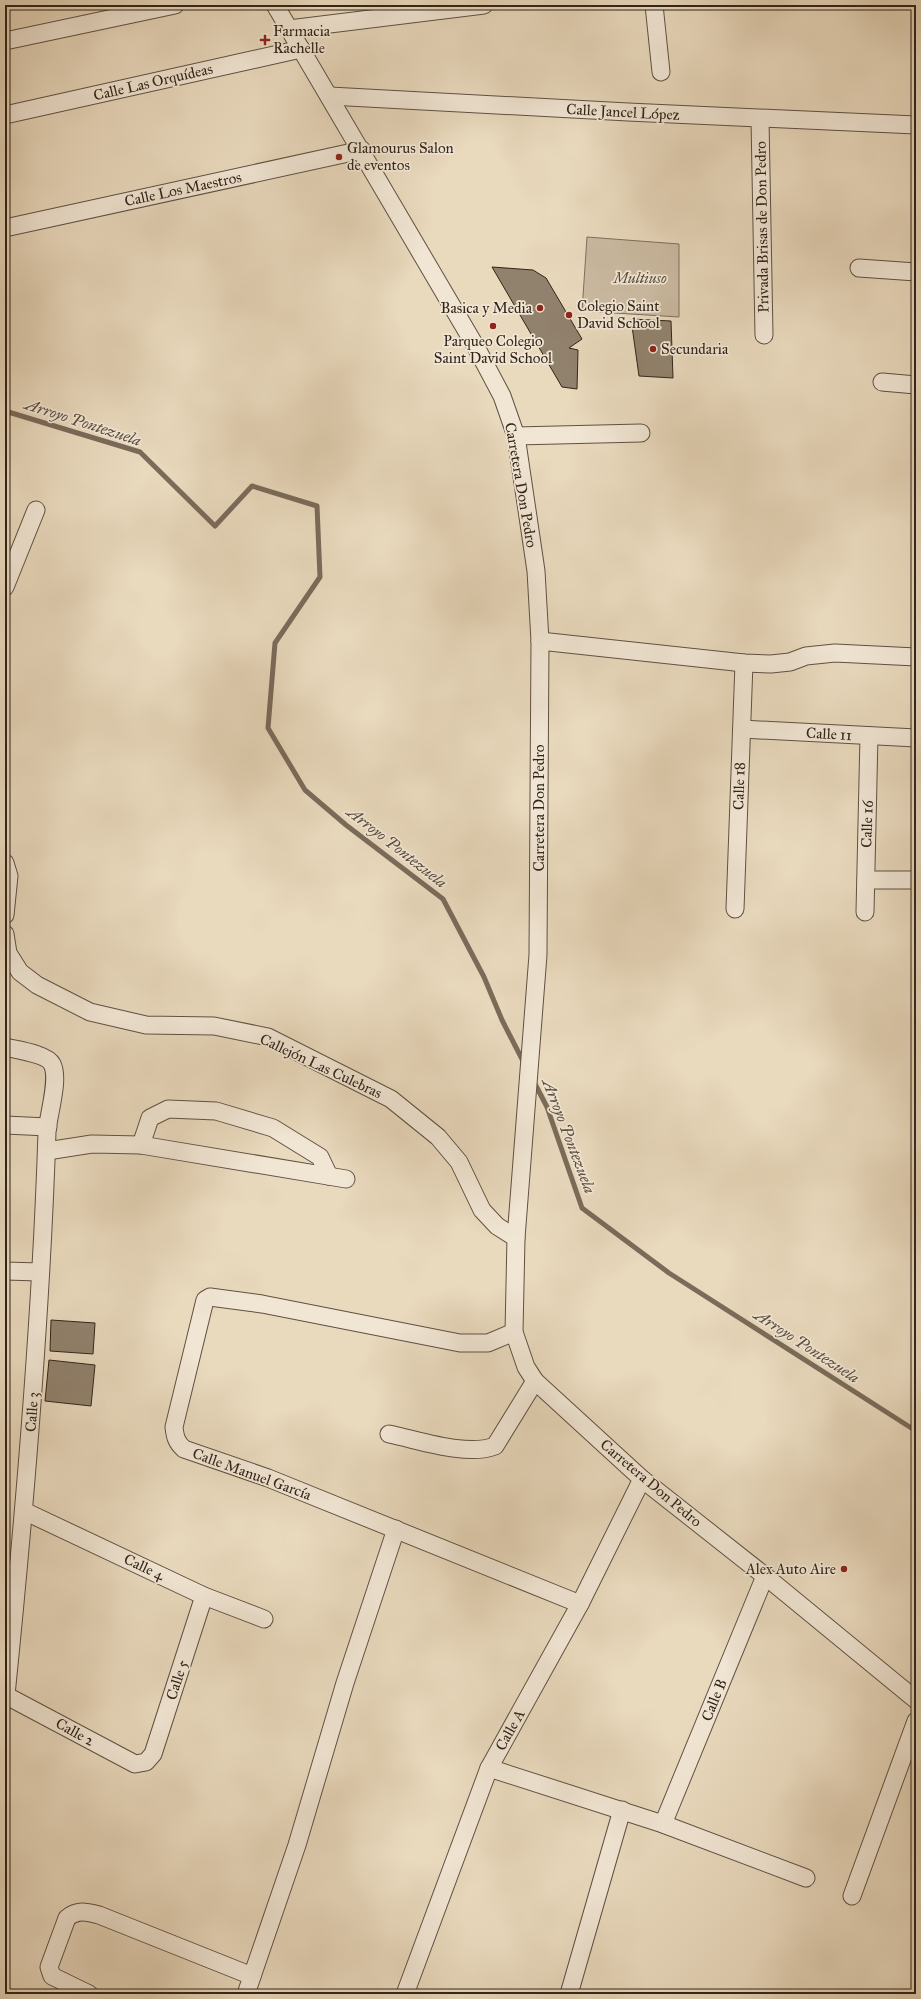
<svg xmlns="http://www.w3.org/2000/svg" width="921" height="1999" font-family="'IM FELL Great Primer',serif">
  <rect width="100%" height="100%" fill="#e9d9bd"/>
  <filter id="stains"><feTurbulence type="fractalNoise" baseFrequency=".005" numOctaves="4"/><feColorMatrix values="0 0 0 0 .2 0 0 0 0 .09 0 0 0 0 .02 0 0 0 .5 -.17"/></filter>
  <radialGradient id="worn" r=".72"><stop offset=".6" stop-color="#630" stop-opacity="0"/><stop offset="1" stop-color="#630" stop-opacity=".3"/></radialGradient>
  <path fill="#cabaa1" stroke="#7e6f5d" d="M 587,237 L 679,244 L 679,317 L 582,311 Z"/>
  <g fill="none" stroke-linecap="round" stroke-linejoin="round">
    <g stroke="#7a6b5a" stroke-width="5">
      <path d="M 5,411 L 140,452 L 215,526 L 252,486 L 317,506 L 320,577 L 275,643 L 268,728 L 305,790 L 346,825 L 443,899 L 484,977 L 502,1020 L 524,1063"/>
      <path d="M 533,1080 L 547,1107 L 582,1208 L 669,1273 L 916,1431"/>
    </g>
  </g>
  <g fill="#91826e" stroke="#312419">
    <path d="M 492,267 L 533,270 L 546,278 L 582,339 L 569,348 L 578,350 L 577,389 L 562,387 Z"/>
    <path d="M 631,319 L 671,321 L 673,378 L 639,376 Z"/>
    <path d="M 51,1320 L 95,1323 L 93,1354 L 50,1351 Z"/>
    <path d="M 49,1360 L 95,1365 L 91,1406 L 45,1401 Z"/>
  </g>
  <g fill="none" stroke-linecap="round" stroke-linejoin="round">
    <g stroke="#5f5142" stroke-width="19">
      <g id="minor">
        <path d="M 275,5 L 476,347 L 502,396 L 516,436 L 536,571 L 540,641 L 538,955 L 516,1238 L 514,1332 L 526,1367 L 535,1381 L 642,1479 L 765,1576 L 916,1700"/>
        <path d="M 654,5 L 661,72"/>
        <path d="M 289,29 L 484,5"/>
        <path d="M 5,41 L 175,5"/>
        <path d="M 330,96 L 628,112 L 916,125"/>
        <path d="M 5,115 L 301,49"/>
        <path d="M 760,119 L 764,335"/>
        <path d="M 5,228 L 362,150"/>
        <path d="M 859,268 L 916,272"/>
        <path d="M 882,382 L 916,385"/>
        <path d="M 516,436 L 641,433"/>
        <path d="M 5,587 L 36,510"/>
        <path d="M 540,641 L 744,663 L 771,664 L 790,662 L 806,656 L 835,653 L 916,657"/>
        <path d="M 742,729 L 916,738"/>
        <path d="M 5,863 L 9,876 L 5,915"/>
        <path d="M 866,880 L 916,880"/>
        <path d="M 735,909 L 744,663"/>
        <path d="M 865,912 L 869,736"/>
        <path d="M 5,934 L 8,953 L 20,972 L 37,985 L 90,1012 L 146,1025 L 214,1026 L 268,1037 L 391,1099 L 438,1137 L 459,1162 L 482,1210 L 497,1226 L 516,1238"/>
        <path d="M 5,1047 C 17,1050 47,1054 52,1064 C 60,1079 48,1115 47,1132 C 41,1321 25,1508 6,1695"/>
        <path d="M 5,1125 L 48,1127"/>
        <path d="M 141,1145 L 150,1118 L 168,1109 L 216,1111 L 273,1128 L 320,1157 L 329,1176"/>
        <path d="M 47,1151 L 92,1144 L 141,1145 L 346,1179"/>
        <path d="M 5,1271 L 40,1272"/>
        <path d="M 514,1332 L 488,1343 L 460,1343 L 262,1304 L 210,1297 L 205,1300 L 174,1427 C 175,1436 176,1442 184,1449 L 268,1478 L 580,1604"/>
        <path d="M 389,1434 C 419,1440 467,1457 495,1446 L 535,1381"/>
        <path d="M 24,1511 L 204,1596 L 264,1619"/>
        <path d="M 5,1695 L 135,1764 L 146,1762 L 153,1754 L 204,1596"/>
        <path d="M 489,1768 L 663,1824 L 806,1878"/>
        <path d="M 663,1824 L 765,1576"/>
        <path d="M 852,1896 L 916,1721"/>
        <path d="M 89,1994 L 52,1976 L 49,1967 L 67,1918 C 78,1909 87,1912 99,1915 L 252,1976"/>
        <path d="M 246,1994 L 297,1845 L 345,1683 L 396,1529"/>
        <path d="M 405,1994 L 489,1768 L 580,1604 L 642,1479"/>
        <path d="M 569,1994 L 622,1810"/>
      </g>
    </g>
    <use href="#minor" stroke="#f1e6d4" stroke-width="17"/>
  </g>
  <g fill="#8f2418" stroke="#f1e6d4" stroke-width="1.5">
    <path d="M263 34h4v4h4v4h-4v4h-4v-4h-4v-4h4z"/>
    <circle cx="339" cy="157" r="4"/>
    <circle cx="540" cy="308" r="4"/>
    <circle cx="569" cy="315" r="4"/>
    <circle cx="493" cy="326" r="4"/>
    <circle cx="653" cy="349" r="4"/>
    <circle cx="844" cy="1569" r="4"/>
  </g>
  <g text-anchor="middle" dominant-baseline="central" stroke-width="3.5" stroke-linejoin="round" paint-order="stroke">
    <g font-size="15" fill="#312419" stroke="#f1e6d4" text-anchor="start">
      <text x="273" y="31">Farmacia<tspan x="273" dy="17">Rachelle</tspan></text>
      <text x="347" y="148">Glamourus Salon<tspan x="347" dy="17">de eventos</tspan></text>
      <text x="577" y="306">Colegio Saint<tspan x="577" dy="17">David School</tspan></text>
      <text x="532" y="308" text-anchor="end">Basica y Media</text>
      <text x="493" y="341" text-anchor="middle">Parqueo Colegio<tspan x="493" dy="17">Saint David School</tspan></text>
      <text x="661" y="349">Secundaria</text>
      <text x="836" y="1569" text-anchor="end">Alex Auto Aire</text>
    </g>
    <g font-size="15" fill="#312419" stroke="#f1e6d4">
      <text transform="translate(153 82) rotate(-13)">Calle Las Orquídeas</text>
      <text transform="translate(623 112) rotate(3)">Calle Jancel López</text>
      <text transform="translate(183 189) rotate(-12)">Calle Los Maestros</text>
      <text transform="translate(762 227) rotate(-91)">Privada Brisas de Don Pedro</text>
      <text transform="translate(521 485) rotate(80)">Carretera Don Pedro</text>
      <text transform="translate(829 734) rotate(3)">Calle 11</text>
      <text transform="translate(739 786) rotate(-88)">Calle 18</text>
      <text transform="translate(539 808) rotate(-90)">Carretera Don Pedro</text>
      <text transform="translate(867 824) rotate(-88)">Calle 16</text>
      <text transform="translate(321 1066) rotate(25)">Callejón Las Culebras</text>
      <text transform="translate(32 1412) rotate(-86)">Calle 3</text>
      <text transform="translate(252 1474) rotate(20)">Calle Manuel García</text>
      <text transform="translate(651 1483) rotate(40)">Carretera Don Pedro</text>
      <text transform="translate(144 1567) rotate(25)">Calle 4</text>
      <text transform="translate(177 1680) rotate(-72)">Calle 5</text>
      <text transform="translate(714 1700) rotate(-68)">Calle B</text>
      <text transform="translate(510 1730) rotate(-61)">Calle A</text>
      <text transform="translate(75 1732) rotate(29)">Calle 2</text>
    </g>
    <g font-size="15" font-style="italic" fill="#574a3b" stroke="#f1e6d4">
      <text x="640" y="278">Multiuso</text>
    </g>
    <g font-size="16" font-style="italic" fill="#5b4e3f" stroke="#f1e6d4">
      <text transform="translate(83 422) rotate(18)">Arroyo Pontezuela</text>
      <text transform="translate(397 847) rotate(38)">Arroyo Pontezuela</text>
      <text transform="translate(569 1136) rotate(69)">Arroyo Pontezuela</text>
      <text transform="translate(807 1346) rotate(33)">Arroyo Pontezuela</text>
    </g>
  </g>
  <rect width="921" height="1999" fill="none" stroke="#e9d9bd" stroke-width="20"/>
  <rect x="6" y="6" width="909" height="1987" fill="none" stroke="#312419" stroke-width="2"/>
  <rect x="10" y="10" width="901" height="1979" fill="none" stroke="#312419"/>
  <rect width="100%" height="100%" filter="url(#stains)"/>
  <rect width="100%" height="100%" fill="url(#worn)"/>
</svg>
